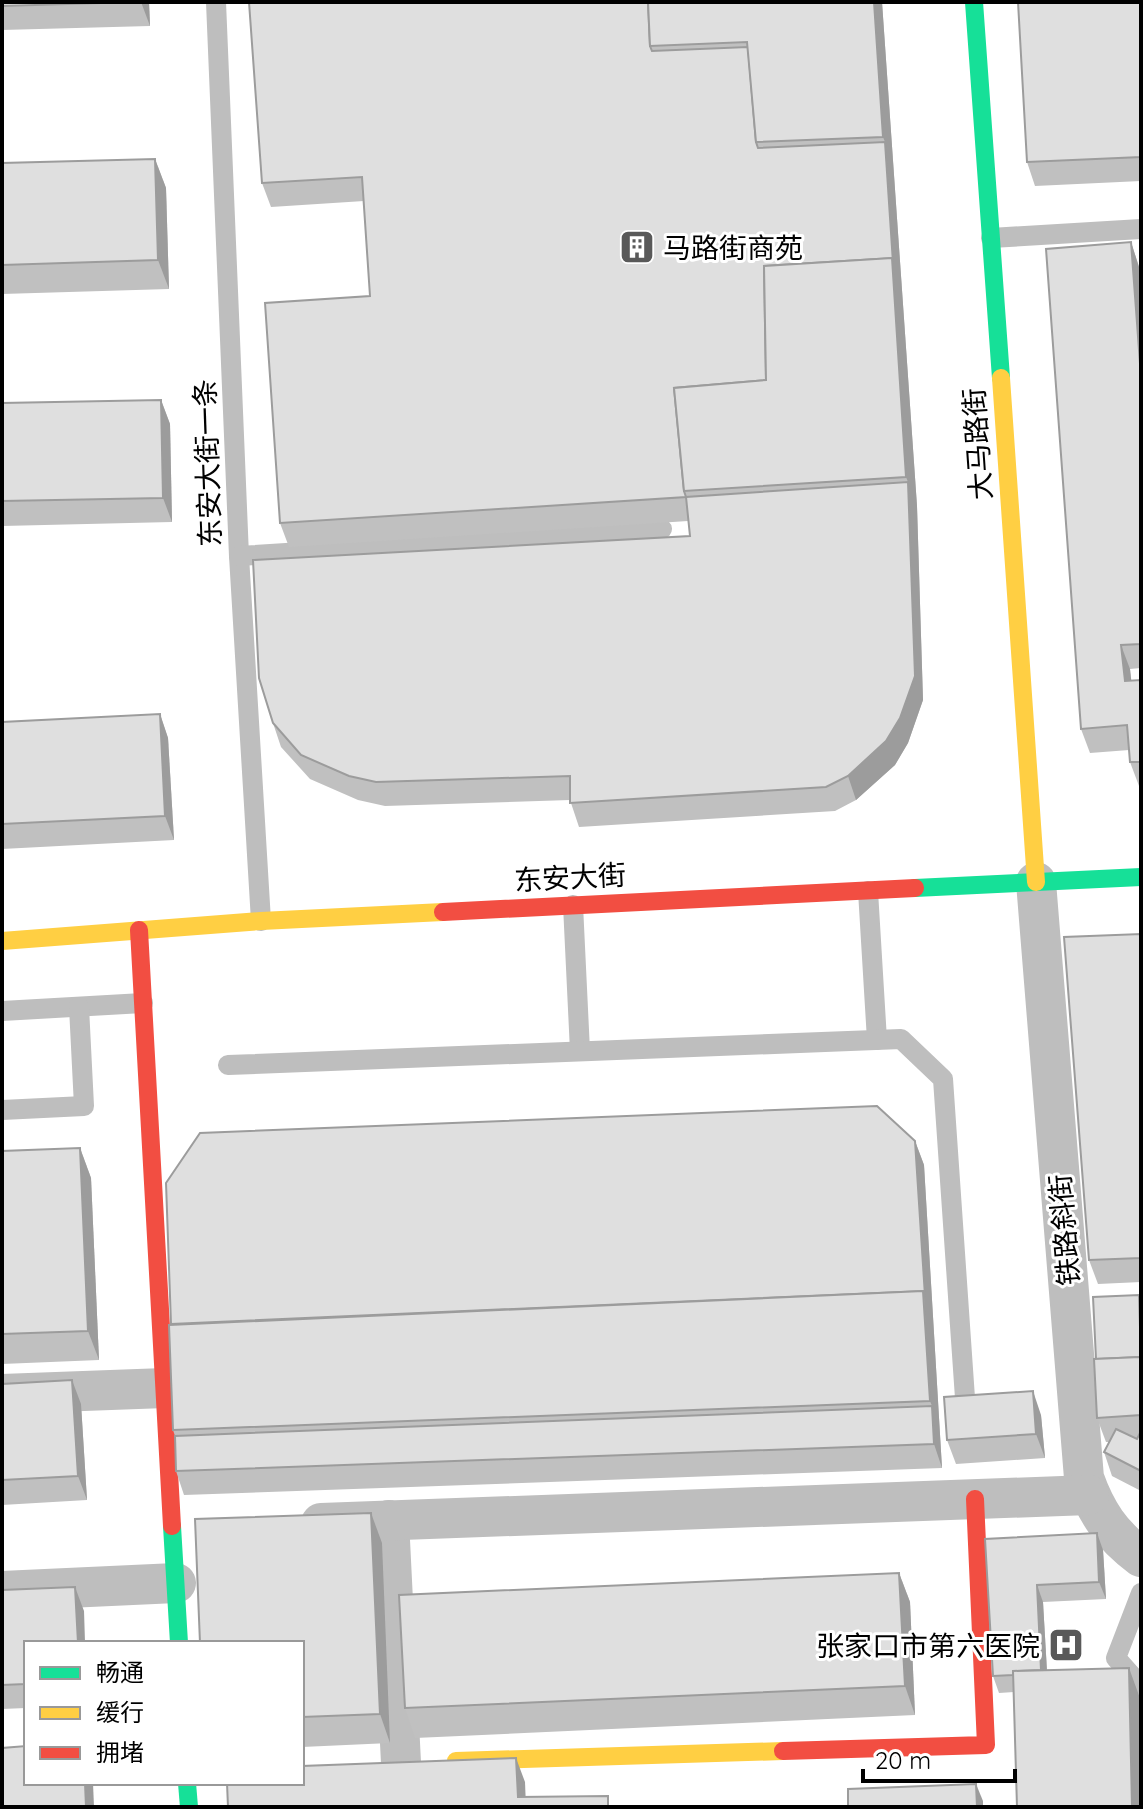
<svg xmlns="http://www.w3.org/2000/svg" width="1143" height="1809" font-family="Quicksand,'Noto Sans SC',sans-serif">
  <rect width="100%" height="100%" fill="#fff"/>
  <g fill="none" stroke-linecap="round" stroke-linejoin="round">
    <g stroke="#bebebe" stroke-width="20">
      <path d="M 216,2 L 239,556 L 261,921"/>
      <path d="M 991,238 L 1141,229"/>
      <path d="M 239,556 L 662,529"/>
      <path d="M 868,891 L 877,1040"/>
      <path d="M 573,905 L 580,1051"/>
      <path d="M 2,1011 L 143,1003"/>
      <path d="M 228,1065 L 901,1039 L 943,1079 L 965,1398"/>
      <path d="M 2,1110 L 84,1106 L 79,1007"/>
      <path d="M 1141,1593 L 1116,1658 L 1141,1686"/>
    </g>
    <g stroke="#bebebe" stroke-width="40">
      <path d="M 1036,882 L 1084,1478 C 1096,1512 1111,1535 1141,1557"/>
      <path d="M 2,1394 L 165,1388"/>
      <path d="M 389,1520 L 401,1763"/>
      <path d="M 321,1523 L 1089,1495"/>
      <path d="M 2,1591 L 176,1583"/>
    </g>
    <g stroke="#16e098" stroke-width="18">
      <path d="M 974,2 L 1001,378"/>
      <path d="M 915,888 L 1141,877"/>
      <path d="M 172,1526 L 179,1643"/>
      <path d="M 187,1783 L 189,1807"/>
    </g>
    <g stroke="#ffcf43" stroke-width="18">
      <path d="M 1001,378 L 1036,882"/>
      <path d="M 2,941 L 261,921 L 443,912"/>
      <path d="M 456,1761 L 783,1751"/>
    </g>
    <g stroke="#f24e42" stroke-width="18">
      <path d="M 443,912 L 915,888"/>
      <path d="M 139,930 L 172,1526"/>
      <path d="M 783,1751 L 986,1745 L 975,1499"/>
    </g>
  </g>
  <g fill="#c0c0c0">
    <path d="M 2,2 L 149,2 L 150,26 L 2,30 Z"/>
    <path d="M 249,2 L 882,2 L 917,506 L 923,700 L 908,743 L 895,765 L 856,800 L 835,811 L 579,827 L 570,800 L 385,806 L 358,800 L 310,779 L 281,747 L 273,723 L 690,536 L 688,521 L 289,547 L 280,523 L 370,296 L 364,201 L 271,207 L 262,183 Z"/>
    <path d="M 1141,2 L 1141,181 L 1035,186 L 1027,162 Z"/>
    <path d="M 155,159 L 166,188 L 169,289 L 2,294 L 2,163 Z"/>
    <path d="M 1131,242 L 1139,267 L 1141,288 L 1141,668 L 1130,669 L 1131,681 L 1141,680 L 1141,786 L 1139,786 L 1130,762 L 1129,750 L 1090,753 L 1081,729 Z"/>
    <path d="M 161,400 L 170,424 L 172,522 L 2,526 L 2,403 Z"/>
    <path d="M 160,714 L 168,738 L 174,840 L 2,849 L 2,722 Z"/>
    <path d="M 1141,934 L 1141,1282 L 1098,1284 L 1089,1260 Z"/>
    <path d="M 915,1141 L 924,1165 L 942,1468 L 184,1495 L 176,1471 L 175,1436 L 173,1430 Z"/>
    <path d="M 80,1148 L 91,1178 L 99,1360 L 2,1364 L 2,1151 Z"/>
    <path d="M 1141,1300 L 1141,1491 L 1112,1476 L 1104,1452 L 1109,1442 L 1106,1442 L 1097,1418 Z"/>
    <path d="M 72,1380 L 81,1404 L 87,1500 L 2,1505 L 2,1384 Z"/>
    <path d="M 1041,1415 L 1045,1458 L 956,1464 L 947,1440 Z"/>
    <path d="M 1097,1533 L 1103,1550 L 1106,1599 L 1043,1602 L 1047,1670 L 1129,1668 L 1141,1701 L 1141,1807 L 1014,1692 L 999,1693 L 993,1676 L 985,1539 Z"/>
    <path d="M 382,1543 L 390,1743 L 302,1747 L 302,1643 Z"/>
    <path d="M 899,1573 L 910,1602 L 915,1715 L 415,1738 L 405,1708 Z"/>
    <path d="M 2,1590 L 84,1611 L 26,1643 L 26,1708 L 2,1709 Z"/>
  </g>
  <g fill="#9c9c9c">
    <path d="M 141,2 L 149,2 L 150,26 Z"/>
    <path d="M 874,2 L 882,2 L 917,506 L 923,700 L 908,743 L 895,765 L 856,800 L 848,776 L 908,482 L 906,477 L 885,142 L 883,137 Z"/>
    <path d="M 155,159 L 166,188 L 169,289 L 158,260 Z"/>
    <path d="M 1131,242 L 1139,267 L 1141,288 L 1141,377 Z"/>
    <path d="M 161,400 L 170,424 L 172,522 L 163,498 Z"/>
    <path d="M 1121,645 L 1130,669 L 1134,705 L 1125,681 Z"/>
    <path d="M 160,714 L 168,738 L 174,840 L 165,816 Z"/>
    <path d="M 915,1141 L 924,1165 L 942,1468 L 934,1444 L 932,1406 L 930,1401 Z"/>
    <path d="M 80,1148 L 91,1178 L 99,1360 L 88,1331 Z"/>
    <path d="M 72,1380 L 81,1404 L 87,1500 L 78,1476 Z"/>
    <path d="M 1033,1391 L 1041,1415 L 1045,1458 L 1036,1434 Z"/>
    <path d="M 371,1513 L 382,1543 L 390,1743 L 380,1714 Z"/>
    <path d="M 1097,1533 L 1103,1550 L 1106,1599 L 1099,1582 Z"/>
    <path d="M 899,1573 L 910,1602 L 915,1715 L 905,1686 Z"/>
    <path d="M 1037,1585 L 1043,1602 L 1048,1690 L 1041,1673 Z"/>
    <path d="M 75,1587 L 84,1611 L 85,1643 L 78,1643 Z"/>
    <path d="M 1129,1668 L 1141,1701 L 1141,1807 L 1132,1807 Z"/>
    <path d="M 516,1758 L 525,1782 L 526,1807 L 518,1797 Z"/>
    <path d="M 85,1783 L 93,1783 L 94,1807 L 86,1807 Z"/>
    <path d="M 976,1784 L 983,1801 L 983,1807 L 977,1807 Z"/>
  </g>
  <g fill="#dfdfdf" stroke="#9c9c9c" stroke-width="2">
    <path d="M 2,2 L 135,2 L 2,6 Z"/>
    <path d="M 249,2 L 648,2 L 650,46 L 652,51 L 748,47 L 756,142 L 758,148 L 885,142 L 893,263 L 892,258 L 764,266 L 766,380 L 674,388 L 684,491 L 686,497 L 280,523 L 265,303 L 370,296 L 362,177 L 262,183 Z"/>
    <path d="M 648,2 L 874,2 L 883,137 L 756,142 L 747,42 L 650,46 Z"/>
    <path d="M 1018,2 L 1141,2 L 1141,157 L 1027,162 Z"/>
    <path d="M 155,159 L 158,260 L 2,265 L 2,163 Z"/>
    <path d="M 1131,242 L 1141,377 L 1141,644 L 1121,645 L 1125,681 L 1141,680 L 1141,762 L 1130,762 L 1127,725 L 1081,729 L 1046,249 Z"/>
    <path d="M 892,258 L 906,477 L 684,491 L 674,388 L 766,380 L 764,266 Z"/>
    <path d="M 161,400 L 163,498 L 2,501 L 2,403 Z"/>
    <path d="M 908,482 L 915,676 L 900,718 L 886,741 L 848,776 L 826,787 L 570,803 L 570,776 L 376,782 L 349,776 L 301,755 L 273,723 L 259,678 L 253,560 L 690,536 L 686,497 Z"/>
    <path d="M 160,714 L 165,816 L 2,824 L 2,722 Z"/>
    <path d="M 1141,934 L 1141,1258 L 1089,1260 L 1064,937 Z"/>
    <path d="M 877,1106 L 915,1141 L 925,1296 L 923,1291 L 171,1324 L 166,1183 L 200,1133 Z"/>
    <path d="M 80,1148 L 88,1331 L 2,1334 L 2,1151 Z"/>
    <path d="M 923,1291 L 930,1401 L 173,1430 L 169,1325 Z"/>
    <path d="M 1139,1295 L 1141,1359 L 1140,1357 L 1096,1359 L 1093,1297 Z"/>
    <path d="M 1140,1357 L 1141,1415 L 1097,1418 L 1094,1359 Z"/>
    <path d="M 72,1380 L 78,1476 L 2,1480 L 2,1384 Z"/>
    <path d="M 1033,1391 L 1036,1434 L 947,1440 L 944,1397 Z"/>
    <path d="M 932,1406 L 934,1444 L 176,1471 L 175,1436 Z"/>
    <path d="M 1116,1429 L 1137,1439 L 1141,1431 L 1141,1471 L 1104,1452 Z"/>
    <path d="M 371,1513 L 380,1714 L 302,1717 L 302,1643 L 200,1643 L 195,1519 Z"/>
    <path d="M 1097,1533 L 1099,1582 L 1037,1585 L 1041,1670 L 1013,1671 L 1013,1675 L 993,1676 L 985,1539 Z"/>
    <path d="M 899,1573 L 905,1686 L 405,1708 L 399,1595 Z"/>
    <path d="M 75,1587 L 78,1643 L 26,1643 L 26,1684 L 2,1685 L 2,1590 Z"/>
    <path d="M 1129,1668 L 1132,1807 L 1017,1807 L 1013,1671 Z"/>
    <path d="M 26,1746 L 26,1783 L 85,1783 L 86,1807 L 2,1807 L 2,1748 Z"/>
    <path d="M 516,1758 L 518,1797 L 608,1796 L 608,1807 L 228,1807 L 227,1783 L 302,1783 L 302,1766 Z"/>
    <path d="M 976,1784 L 977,1807 L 848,1807 L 848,1789 Z"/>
  </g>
  <defs>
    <g id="building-square" transform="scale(1.8)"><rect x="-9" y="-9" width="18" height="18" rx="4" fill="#595959" stroke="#fff"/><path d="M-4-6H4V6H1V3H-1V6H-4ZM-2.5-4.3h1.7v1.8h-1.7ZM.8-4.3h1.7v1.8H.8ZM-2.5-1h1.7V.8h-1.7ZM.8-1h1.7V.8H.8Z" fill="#fff"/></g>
    <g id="hospital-square" transform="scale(1.8)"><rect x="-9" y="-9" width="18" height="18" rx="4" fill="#595959" stroke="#fff"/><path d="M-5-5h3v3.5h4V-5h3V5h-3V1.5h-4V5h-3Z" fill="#fff"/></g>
  </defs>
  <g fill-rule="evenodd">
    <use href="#building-square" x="637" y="247"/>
    <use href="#hospital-square" x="1066" y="1645"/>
  </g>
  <g text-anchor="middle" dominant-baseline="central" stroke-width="6" stroke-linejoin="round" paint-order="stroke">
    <g font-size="28" fill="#000" stroke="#fff" text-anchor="start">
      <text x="663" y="247">马路街商苑</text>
      <text x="1040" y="1645" text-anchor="end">张家口市第六医院</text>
    </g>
    <g font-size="28" fill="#000" stroke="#fff">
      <text transform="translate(977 444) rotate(-94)">大马路街</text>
      <text transform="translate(207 463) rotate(-92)">东安大街一条</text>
      <text transform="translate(570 877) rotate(-3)">东安大街</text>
      <text transform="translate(1064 1230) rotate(-95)">铁路斜街</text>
    </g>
  </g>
  <rect width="1143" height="1809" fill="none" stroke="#000000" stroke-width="8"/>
  <rect x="24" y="1641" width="280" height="144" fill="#ffffff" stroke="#999999" stroke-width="2"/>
  <rect x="40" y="1667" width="40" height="12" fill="#16e098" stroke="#999999" stroke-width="2"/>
  <text x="96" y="1681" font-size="24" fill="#000000">畅通</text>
  <rect x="40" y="1707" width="40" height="12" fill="#ffcf43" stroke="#999999" stroke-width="2"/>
  <text x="96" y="1721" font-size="24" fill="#000000">缓行</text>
  <rect x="40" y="1747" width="40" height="12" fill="#f24e42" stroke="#999999" stroke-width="2"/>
  <text x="96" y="1761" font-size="24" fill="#000000">拥堵</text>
  <path d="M863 1769v12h152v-12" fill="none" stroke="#000000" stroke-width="4"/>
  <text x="875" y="1769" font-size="24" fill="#000000" stroke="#ffffff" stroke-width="6" paint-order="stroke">20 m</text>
</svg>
